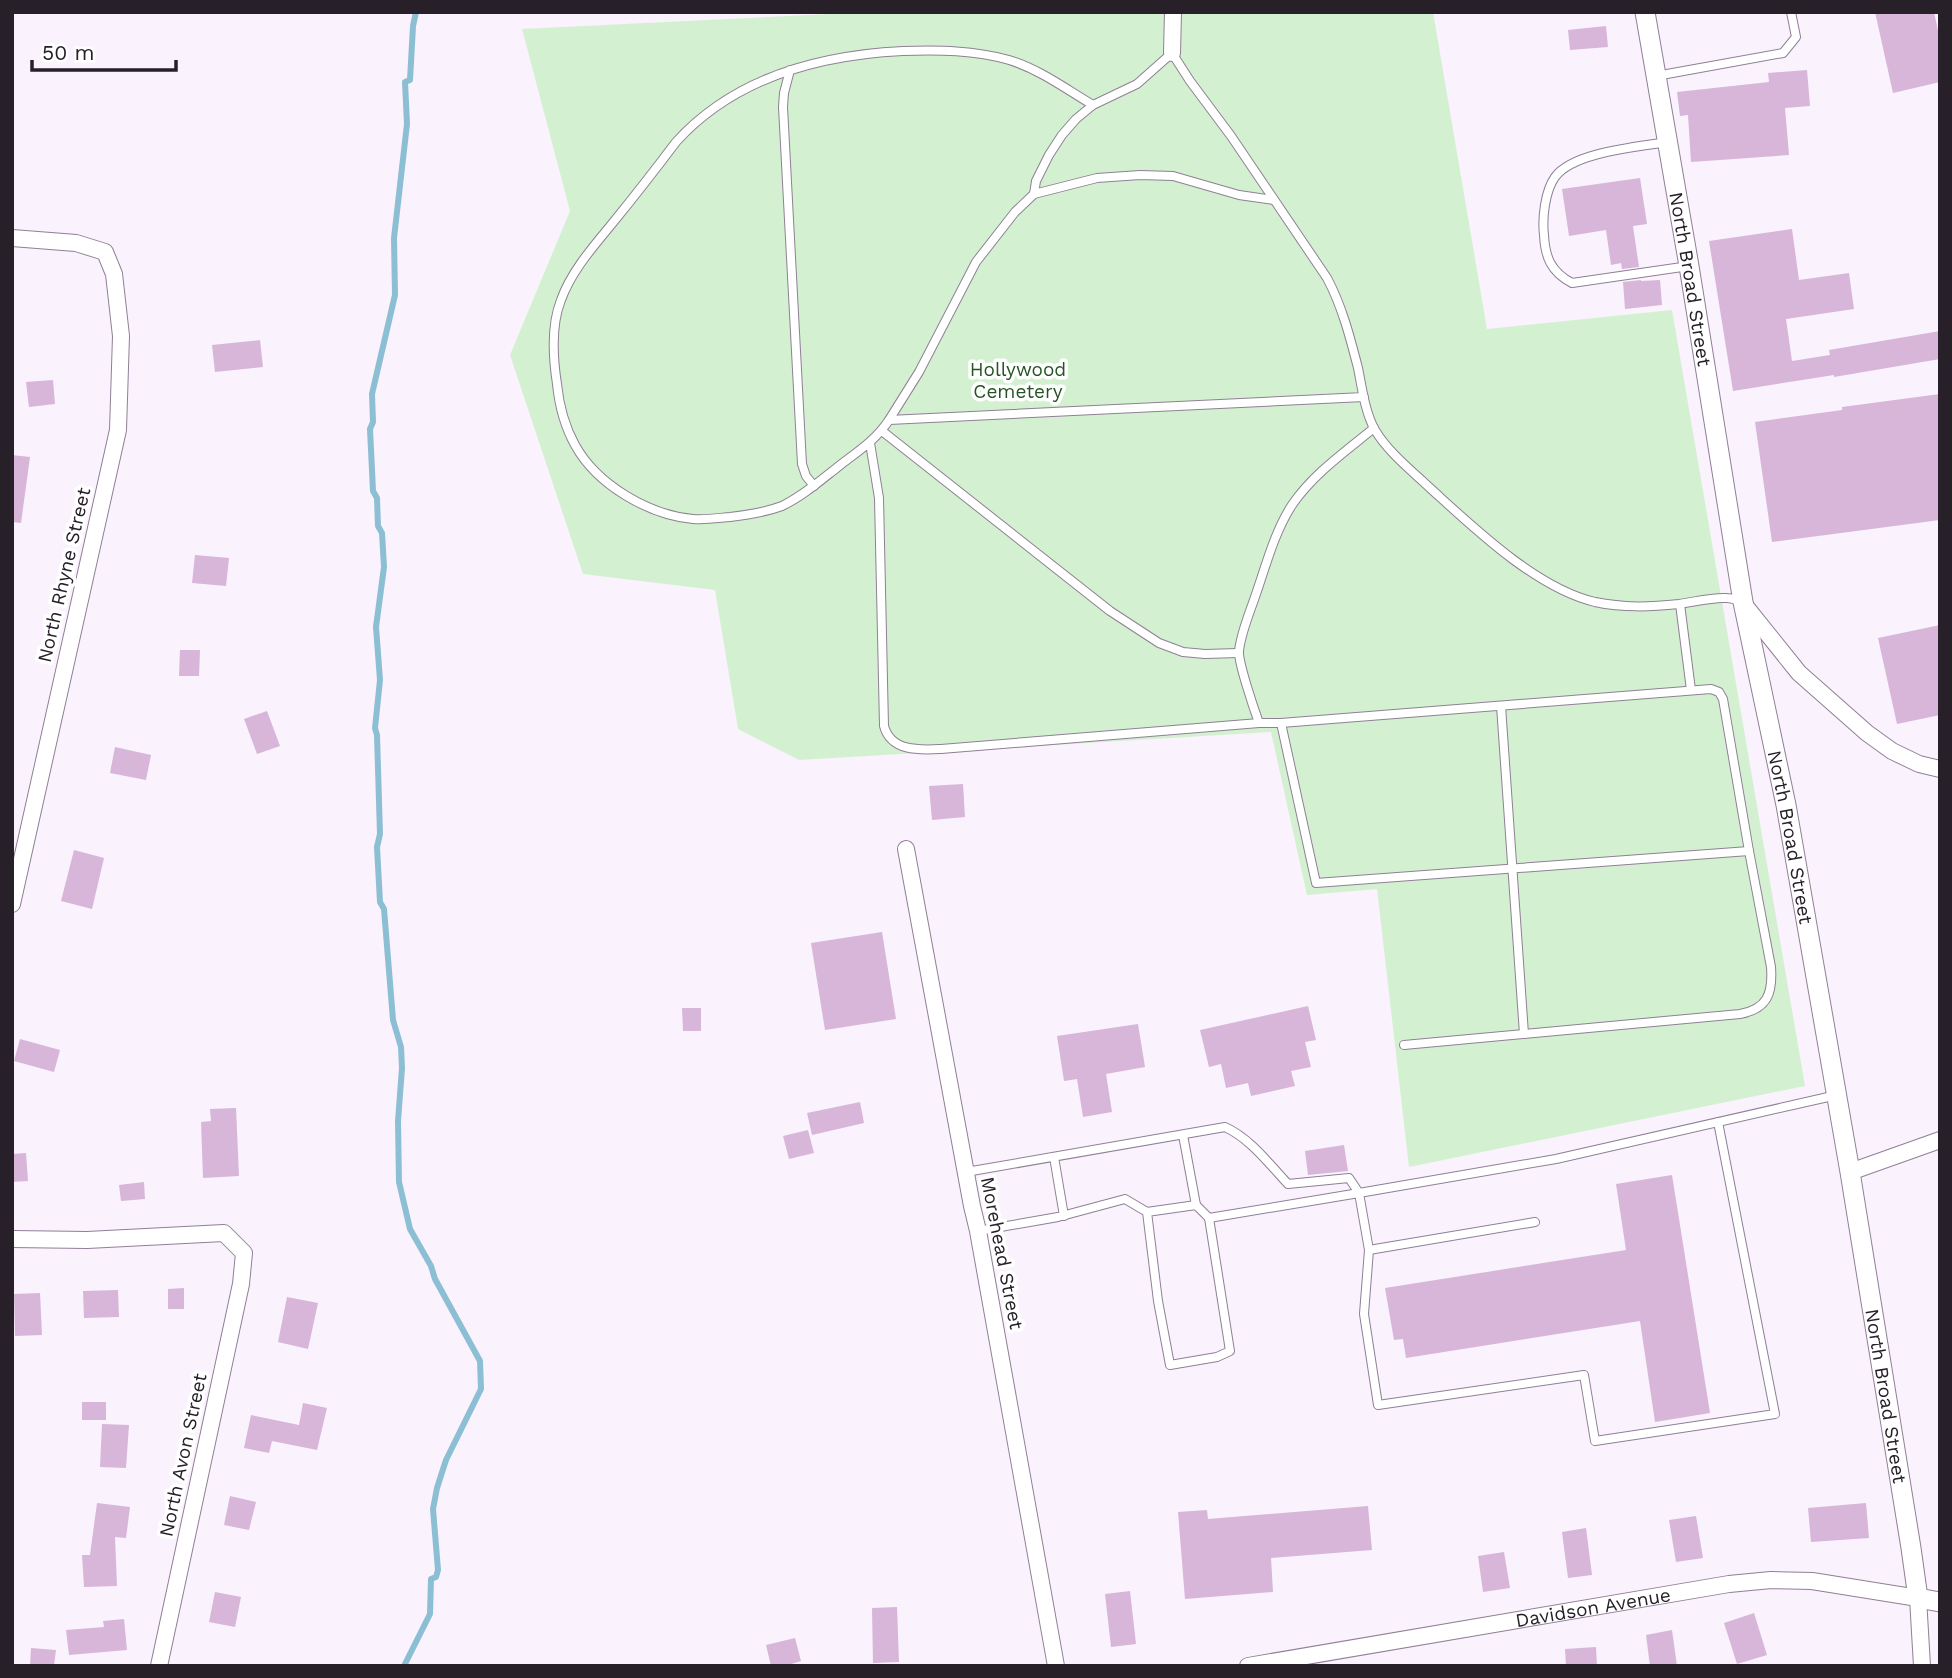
<svg xmlns="http://www.w3.org/2000/svg" width="1952" height="1678" font-family="'Work Sans',sans-serif">
  <rect width="100%" height="100%" fill="#faf2fd"/>
  <path fill="#d3f1d1" d="M 872,12 L 1433,12 L 1487,329 L 1672,310 L 1805,1086 L 1409,1167 L 1377,889 L 1307,895 L 1271,732 L 799,760 L 738,729 L 715,590 L 583,574 L 510,355 L 570,211 L 522,29 Z"/>
  <g fill="none" stroke-linecap="round" stroke-linejoin="round">
    <path stroke="#8cbfd4" stroke-width="6" d="M 404,1666 L 430,1614 L 431,1579 L 436,1577 L 438,1570 L 433,1509 L 437,1488 L 446,1460 L 481,1389 L 480,1361 L 435,1279 L 431,1266 L 410,1229 L 399,1182 L 398,1121 L 402,1068 L 401,1047 L 393,1020 L 384,909 L 380,902 L 377,847 L 380,834 L 377,735 L 375,728 L 380,680 L 376,627 L 384,567 L 382,533 L 378,526 L 377,498 L 373,491 L 370,429 L 373,422 L 372,394 L 395,295 L 394,238 L 407,124 L 405,82 L 410,80 L 413,26 L 416,12"/>
  </g>
  <g fill="#d7b6da">
    <path d="M 1875,12 L 1934,12 L 1940,40 L 1940,82 L 1893,93 Z"/>
    <path d="M 1606,26 L 1608,47 L 1570,50 L 1568,30 Z"/>
    <path d="M 1807,70 L 1810,106 L 1785,108 L 1789,155 L 1691,162 L 1688,115 L 1680,116 L 1677,92 L 1769,82 L 1768,73 Z"/>
    <path d="M 1640,178 L 1647,224 L 1633,226 L 1639,267 L 1622,269 L 1621,263 L 1611,265 L 1606,230 L 1569,236 L 1562,189 Z"/>
    <path d="M 1792,229 L 1799,280 L 1849,273 L 1854,309 L 1786,319 L 1792,361 L 1830,355 L 1829,350 L 1940,331 L 1940,359 L 1834,377 L 1834,375 L 1733,391 L 1709,241 Z"/>
    <path d="M 1641,280 L 1641,281 L 1660,280 L 1662,305 L 1625,309 L 1623,282 Z"/>
    <path d="M 260,340 L 263,367 L 215,372 L 212,345 Z"/>
    <path d="M 53,380 L 55,404 L 29,407 L 26,382 Z"/>
    <path d="M 1940,394 L 1940,520 L 1772,542 L 1755,422 L 1842,410 L 1842,407 Z"/>
    <path d="M 12,455 L 30,457 L 21,523 L 12,522 Z"/>
    <path d="M 195,555 L 229,558 L 226,586 L 192,583 Z"/>
    <path d="M 1940,625 L 1940,715 L 1897,724 L 1878,638 Z"/>
    <path d="M 180,650 L 200,650 L 199,676 L 179,676 Z"/>
    <path d="M 267,711 L 280,746 L 257,754 L 244,719 Z"/>
    <path d="M 115,747 L 151,755 L 146,780 L 110,773 Z"/>
    <path d="M 963,784 L 965,817 L 932,820 L 929,786 Z"/>
    <path d="M 74,850 L 104,858 L 92,909 L 61,901 Z"/>
    <path d="M 882,932 L 896,1019 L 825,1030 L 811,943 Z"/>
    <path d="M 1308,1006 L 1316,1040 L 1305,1042 L 1311,1067 L 1291,1071 L 1295,1086 L 1251,1096 L 1248,1083 L 1226,1088 L 1221,1064 L 1209,1067 L 1200,1030 Z"/>
    <path d="M 682,1008 L 701,1008 L 701,1031 L 683,1031 Z"/>
    <path d="M 1138,1024 L 1145,1067 L 1106,1074 L 1112,1112 L 1083,1117 L 1077,1079 L 1064,1081 L 1057,1036 Z"/>
    <path d="M 20,1039 L 60,1050 L 54,1072 L 14,1061 Z"/>
    <path d="M 860,1102 L 864,1123 L 812,1135 L 807,1113 Z"/>
    <path d="M 236,1108 L 239,1176 L 203,1178 L 201,1122 L 211,1121 L 210,1109 Z"/>
    <path d="M 808,1130 L 814,1153 L 789,1159 L 783,1136 Z"/>
    <path d="M 1344,1145 L 1348,1171 L 1308,1175 L 1305,1151 Z"/>
    <path d="M 26,1153 L 28,1181 L 12,1182 L 12,1154 Z"/>
    <path d="M 1672,1175 L 1710,1413 L 1655,1422 L 1640,1321 L 1406,1358 L 1403,1339 L 1394,1340 L 1385,1288 L 1626,1250 L 1616,1184 Z"/>
    <path d="M 144,1182 L 145,1199 L 121,1201 L 119,1185 Z"/>
    <path d="M 184,1288 L 184,1309 L 168,1309 L 168,1289 Z"/>
    <path d="M 118,1290 L 119,1317 L 84,1318 L 83,1291 Z"/>
    <path d="M 40,1293 L 42,1335 L 15,1336 L 14,1294 Z"/>
    <path d="M 287,1297 L 318,1303 L 308,1349 L 278,1342 Z"/>
    <rect x="82" y="1402" width="24" height="18"/>
    <path d="M 303,1403 L 327,1408 L 317,1450 L 272,1441 L 269,1453 L 244,1448 L 251,1415 L 299,1425 Z"/>
    <path d="M 102,1424 L 129,1425 L 126,1468 L 100,1467 Z"/>
    <path d="M 230,1496 L 256,1502 L 249,1530 L 224,1525 Z"/>
    <path d="M 97,1503 L 130,1507 L 126,1538 L 115,1537 L 117,1586 L 84,1587 L 82,1555 L 90,1555 Z"/>
    <path d="M 1866,1503 L 1869,1538 L 1811,1542 L 1808,1508 Z"/>
    <path d="M 1368,1506 L 1372,1550 L 1271,1558 L 1273,1592 L 1185,1599 L 1178,1512 L 1207,1510 L 1208,1519 Z"/>
    <path d="M 1696,1516 L 1703,1558 L 1676,1562 L 1669,1520 Z"/>
    <path d="M 1586,1528 L 1592,1575 L 1568,1578 L 1562,1532 Z"/>
    <path d="M 1504,1552 L 1510,1588 L 1483,1592 L 1478,1556 Z"/>
    <path d="M 1130,1591 L 1136,1644 L 1111,1647 L 1105,1594 Z"/>
    <path d="M 215,1592 L 241,1597 L 235,1627 L 209,1622 Z"/>
    <path d="M 897,1607 L 899,1662 L 873,1663 L 872,1608 Z"/>
    <path d="M 1754,1613 L 1767,1655 L 1737,1664 L 1724,1623 Z"/>
    <path d="M 124,1619 L 127,1650 L 69,1655 L 66,1630 L 104,1627 L 103,1621 Z"/>
    <path d="M 1672,1630 L 1677,1666 L 1650,1666 L 1646,1635 Z"/>
    <path d="M 795,1638 L 801,1661 L 785,1666 L 771,1666 L 766,1645 Z"/>
    <path d="M 1596,1647 L 1597,1666 L 1566,1666 L 1565,1649 Z"/>
    <path d="M 31,1648 L 56,1650 L 54,1666 L 30,1666 Z"/>
  </g>
  <g fill="none" stroke-linecap="round" stroke-linejoin="round">
    <g stroke="#907f96" stroke-width="10">
      <g id="service">
        <path d="M 790,70 L 784,93 L 783,107 L 802,464 L 806,476 L 814,486"/>
        <path d="M 1656,76 L 1783,53 L 1796,37 L 1791,12"/>
        <path d="M 1667,142 C 1638,147 1573,152 1555,177 C 1545,191 1542,218 1544,235 C 1545,257 1551,272 1572,283 L 1689,266"/>
        <path d="M 1034,194 L 1097,178 L 1140,175 L 1173,176 L 1239,195 L 1274,200"/>
        <path d="M 1364,397 L 889,420 C 876,440 857,452 839,466 C 821,480 803,496 782,506 C 766,512 747,515 730,517 C 718,518 706,520 693,519 C 649,515 597,485 575,445 C 565,427 559,404 557,384 C 553,358 551,325 561,300 C 571,272 592,248 611,225 C 633,198 655,170 676,142 C 734,78 820,55 903,51 C 939,50 974,50 1009,60 C 1039,69 1066,89 1093,105 L 1137,84 L 1172,53 L 1190,81 L 1231,136 L 1327,278 C 1342,306 1350,337 1358,368 C 1362,388 1365,412 1375,430 C 1388,452 1411,470 1430,488 C 1474,528 1536,588 1595,602 C 1624,608 1650,607 1679,604 C 1694,602 1712,597 1727,598 C 1732,598 1738,601 1743,602"/>
        <path d="M 889,420 L 919,372 L 976,262 L 1015,212 L 1034,194 L 1036,181 L 1049,155 L 1062,135 L 1076,119 L 1093,105"/>
        <path d="M 882,431 L 1110,611 L 1159,643 L 1183,652 L 1205,654 L 1238,653"/>
        <path d="M 870,443 L 879,498 L 884,726 C 891,752 920,750 941,749 L 1259,723 L 1281,723 L 1711,689 L 1719,692 L 1723,699 L 1749,851 L 1771,967 C 1773,994 1767,1009 1740,1014 L 1404,1045"/>
        <path d="M 1680,604 L 1691,690"/>
        <path d="M 1501,706 L 1524,1034"/>
        <path d="M 1259,723 C 1254,709 1238,662 1239,651 C 1241,632 1250,612 1256,594 C 1266,565 1275,531 1292,505 C 1313,474 1346,451 1374,428"/>
        <path d="M 1281,723 L 1316,883 L 1749,851"/>
        <path d="M 1183,1135 L 1196,1205"/>
        <path d="M 1054,1157 L 1064,1216"/>
        <path d="M 966,1172 L 1225,1127 C 1251,1139 1269,1164 1288,1184 L 1349,1178 L 1359,1193 L 1556,1159 L 1837,1095"/>
        <path d="M 1209,1218 L 1359,1193 L 1369,1250 L 1364,1314 L 1378,1405 L 1584,1375 L 1595,1441 L 1775,1414 L 1718,1122"/>
        <path d="M 978,1231 L 1058,1217 L 1125,1199 L 1147,1212 L 1196,1205 L 1209,1218 L 1230,1351 L 1217,1357 L 1170,1365 L 1158,1301 L 1147,1212"/>
        <path d="M 1369,1250 L 1535,1222"/>
      </g>
    </g>
    <g stroke="#907f96" stroke-width="18">
      <g id="minor">
        <path d="M 1172,53 L 1173,12"/>
        <path d="M 12,238 L 76,243 L 105,252 L 114,274 L 121,336 L 118,430 L 12,904"/>
        <path d="M 1746,607 L 1799,673 L 1867,733 L 1892,751 L 1919,764 L 1940,769"/>
        <path d="M 906,849 L 972,1206 L 978,1231 L 1056,1666"/>
        <path d="M 1850,1172 L 1940,1140"/>
        <path d="M 12,1239 L 87,1240 L 224,1233 L 244,1253 L 241,1284 L 159,1666"/>
        <path id="s1" d="M 1248,1666 L 1729,1584 L 1771,1580 L 1812,1581 L 1918,1598 L 1922,1666"/>
      </g>
    </g>
    <g stroke="#907f96" stroke-width="21">
      <g id="tertiary">
        <path id="s2" d="M 1645,12 L 1689,266 L 1743,602 L 1786,805 L 1850,1172 L 1911,1548 L 1918,1598 L 1940,1602"/>
      </g>
    </g>
    <use href="#service" stroke="#fff" stroke-width="8"/>
    <use href="#minor" stroke="#fff" stroke-width="16"/>
    <use href="#tertiary" stroke="#fff" stroke-width="19"/>
  </g>
  <g text-anchor="middle" dominant-baseline="central" stroke-width="7" stroke-linejoin="round" paint-order="stroke">
    <g font-size="19" fill="#272029" stroke="#fff">
      <text stroke="none"><textPath href="#s2" startOffset="271">North Broad Street</textPath></text>
      <text transform="translate(64 575) rotate(-77)">North Rhyne Street</text>
      <text stroke="none"><textPath href="#s2" startOffset="838">North Broad Street</textPath></text>
      <text transform="translate(1002 1253) rotate(79)">Morehead Street</text>
      <text stroke="none"><textPath href="#s2" startOffset="1405">North Broad Street</textPath></text>
      <text transform="translate(183 1455) rotate(-78)">North Avon Street</text>
      <text stroke="none"><textPath href="#s1" startOffset="350">Davidson Avenue</textPath></text>
    </g>
    <g font-size="19" fill="#255324" stroke="#fff">
      <text x="1018" y="369">Hollywood<tspan x="1018" dy="22">Cemetery</tspan></text>
    </g>
  </g>
  <rect width="1952" height="1678" fill="none" stroke="#272029" stroke-width="28"/>
  <path d="M32 60v10h144v-10" fill="none" stroke="#272029" stroke-width="3.5"/>
  <text x="42" y="60" font-size="21" fill="#272029" stroke="#ffffff" stroke-width="5" paint-order="stroke">50 m</text>
</svg>
